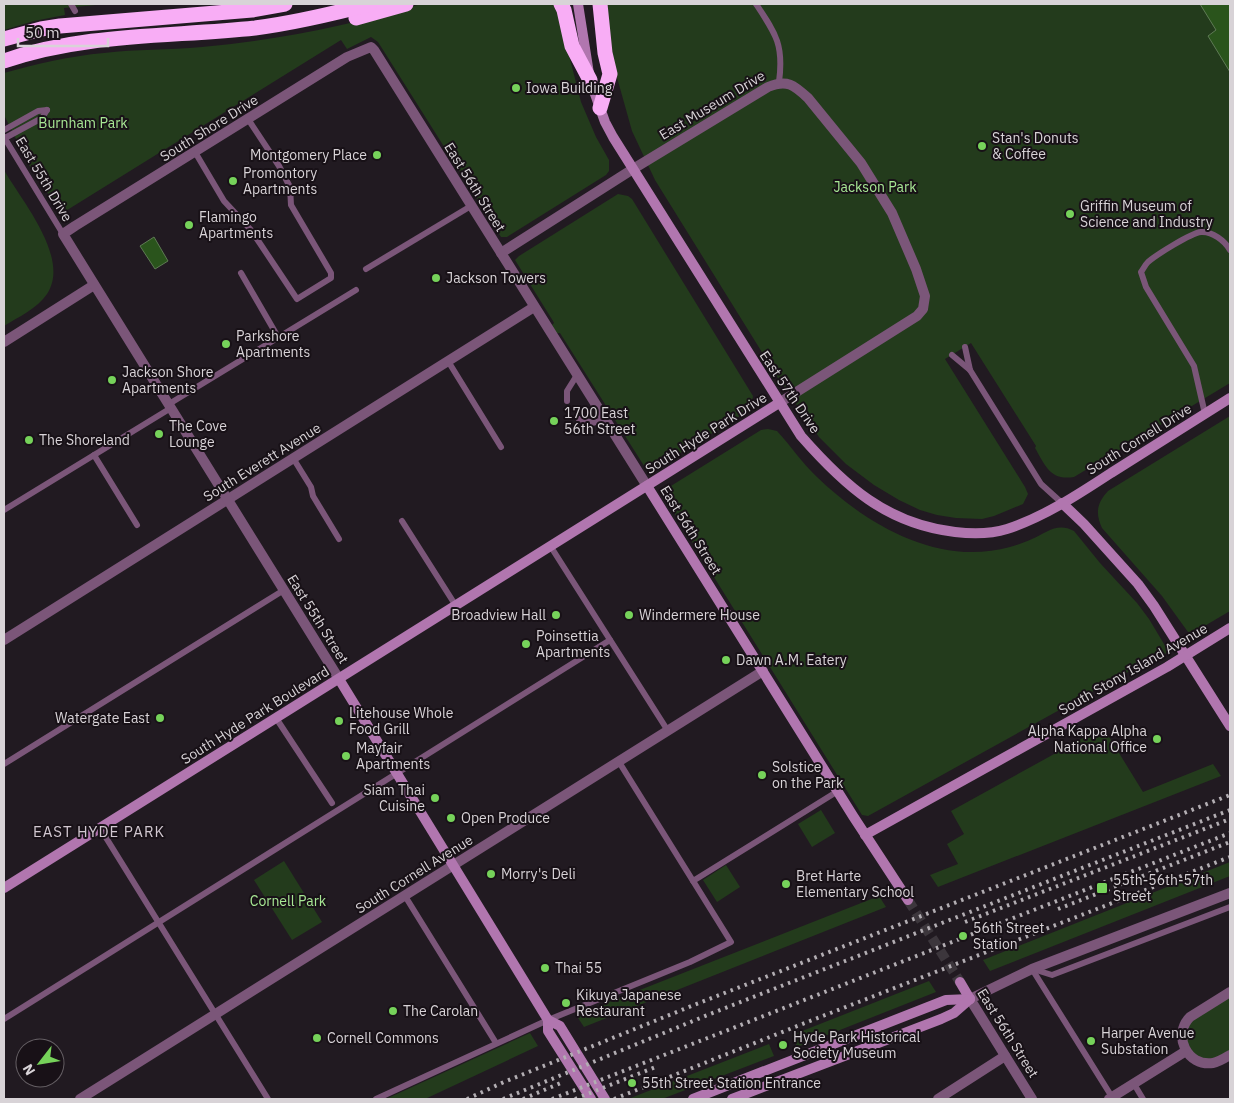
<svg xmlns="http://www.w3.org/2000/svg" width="1234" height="1103" font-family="'IBM Plex Sans',sans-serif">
  <rect width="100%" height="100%" fill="#211a21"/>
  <g fill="#233b1c">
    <path d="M 4,4 L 107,4 L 64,8 L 65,15 L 34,21 L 4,30 Z"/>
    <path d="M 421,4 L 554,4 L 559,16 L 581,102 L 596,137 L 609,160 L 609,171 L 606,175 L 507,237 L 501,237 L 378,42 L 371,37 L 347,49 L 341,40 L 64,212 L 59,210 L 29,165 L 4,115 L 4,73 C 36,64 70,56 104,53 C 136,49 169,50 202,47 C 277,40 349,26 421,4 Z"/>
    <path d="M 607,4 L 1230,4 L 1230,383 L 1074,477 C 1050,481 1045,465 1035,448 L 1036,446 L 971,343 L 945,359 L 1025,487 L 1028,494 L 1023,504 L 994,516 L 982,519 L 956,518 L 937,515 L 920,510 L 899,500 L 874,485 L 846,464 L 819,437 L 778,378 L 655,180 L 632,131 L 618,81 L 610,52 Z"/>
    <path d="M 4,170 C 21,200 71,258 47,294 C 37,309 18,317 4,326 Z"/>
    <path d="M 618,194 L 628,196 L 632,199 L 753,396 L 751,408 L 748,411 L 651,471 L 646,469 L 560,333 L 556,333 L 552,325 L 554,323 L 553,321 L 515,260 L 519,256 Z"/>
    <path d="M 1230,416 L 1230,611 L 1196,631 L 1188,632 L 1162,596 L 1102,528 C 1095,513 1097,503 1108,491 Z"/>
    <path d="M 761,430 L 768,429 L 777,431 C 791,446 802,463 817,477 C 867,525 938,567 1010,547 C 1018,545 1025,542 1032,539 C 1047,532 1058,522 1074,531 L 1100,563 L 1137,603 L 1149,619 L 1167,649 L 1166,653 L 1162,658 L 1153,662 L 1148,661 L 868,816 L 862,815 L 663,495 L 666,489 Z"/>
    <path d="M 1103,727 L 1143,792 L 1213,764 L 1221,776 L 938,887 L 930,875 L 958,864 L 947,844 L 964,834 L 951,811 Z"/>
    <path d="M 821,810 L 835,833 L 812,847 L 798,824 Z"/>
    <path d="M 284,861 L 322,922 L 292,940 L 254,880 Z"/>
    <path d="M 1230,862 L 1230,876 L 990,971 L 983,960 Z"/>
    <path d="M 726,865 L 740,887 L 717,902 L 703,880 Z"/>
    <path d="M 879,896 L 886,907 L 584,1027 L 576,1015 Z"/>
    <path d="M 929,981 L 936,992 L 797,1047 L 792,1035 Z"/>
    <path d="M 1230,992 L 1230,1055 L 1198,1061 L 1182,1034 L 1182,1028 Z"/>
    <path d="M 530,1033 L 538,1046 L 425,1099 L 386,1099 Z"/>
    <path d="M 769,1044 L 774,1056 L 662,1099 L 628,1099 Z"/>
  </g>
  <g fill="#2a541c" stroke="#5e7a54">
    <path d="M 1200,4 L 1230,4 L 1230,72 L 1208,36 L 1216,30 Z"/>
    <path d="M 154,237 L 168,261 L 155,269 L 140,246 Z"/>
  </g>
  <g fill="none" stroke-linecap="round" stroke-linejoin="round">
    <path stroke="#3c363c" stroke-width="10" stroke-dasharray="10 5" stroke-linecap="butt" d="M 908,900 L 960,982"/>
    <g stroke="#7b5679" stroke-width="6">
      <path d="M 71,4 L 75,11"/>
      <path d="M 756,4 C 776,34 784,45 779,82"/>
      <path d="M 4,130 L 38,111 L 47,110"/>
      <path d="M 4,137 L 63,234"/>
      <path d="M 5,138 L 42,118 L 47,110"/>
      <path d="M 195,152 L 224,201 L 251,230 L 297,299 L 331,278 L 331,273 L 291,205 L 290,187 L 279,166 L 248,119"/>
      <path d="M 366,269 L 471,206"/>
      <path d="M 241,273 L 278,337"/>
      <path d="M 965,347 L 970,370"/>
      <path d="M 952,355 L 970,370 L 1041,484 L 1062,503"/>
      <path d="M 448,361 L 501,447"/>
      <path d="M 567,401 L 567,391 L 577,375"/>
      <path d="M 169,404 L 356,290"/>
      <path d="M 1205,414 L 1194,366 L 1146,287 L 1141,272 C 1144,268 1145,265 1148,262 C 1156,255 1191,233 1201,232 C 1212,231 1225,241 1230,250"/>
      <path d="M 579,419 L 593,423 L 605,419"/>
      <path d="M 94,455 L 137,525"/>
      <path d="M 293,458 L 311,487 L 313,496 L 339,539"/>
      <path d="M 4,510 L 171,408"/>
      <path d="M 402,521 L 456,606"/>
      <path d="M 551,547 L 668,731"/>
      <path d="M 276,718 L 332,803"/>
      <path d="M 4,764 L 284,590"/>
      <path d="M 100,828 L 268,1099"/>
      <path d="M 693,881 L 838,791"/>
      <path d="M 405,896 L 496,1043"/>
      <path d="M 1032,969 L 1112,1097"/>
      <path d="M 1033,969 L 1052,975 L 1230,907"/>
      <path d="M 4,1019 L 610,640"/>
      <path d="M 1134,1084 L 1143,1099"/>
      <path d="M 376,1099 L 548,1020 L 690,962 L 731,942 L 619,762"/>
    </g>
    <g stroke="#7b5679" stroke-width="10">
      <path d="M 501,253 L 633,169 L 768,87 C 787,79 794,85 808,98 L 861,163 L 892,213 L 916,269 L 925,296 L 923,309 L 917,316 L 779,403"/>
      <path d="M 4,342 L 94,285"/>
      <path d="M 4,640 L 534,307"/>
      <path d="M 339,679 L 63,234 L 75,226 L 347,57 L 371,47 L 374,50 L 647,486"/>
      <path d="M 1230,992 L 1190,1017 C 1172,1035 1187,1067 1213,1063 C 1219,1062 1225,1058 1230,1055"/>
      <path d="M 80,1099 L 763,671"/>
      <path d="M 938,1099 L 1005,1056"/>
      <path d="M 1032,1099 L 970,999 L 1032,969 L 1230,893"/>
      <path d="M 1109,1099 L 1186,1051"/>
    </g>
    <g stroke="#b176af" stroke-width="10">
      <path d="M 578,4 L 590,80 L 605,122 L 613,137 L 801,436 C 844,485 886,524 955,532 C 972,534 991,534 1007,529 C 1044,517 1079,494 1111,473 C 1151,448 1190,423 1230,398"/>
      <path d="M 647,486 L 853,816 L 908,900"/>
      <path d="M 1062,503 L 1084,524 L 1138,584 L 1154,606 L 1230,726"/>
      <path d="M 339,679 L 548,1020 L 548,1031 L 591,1099"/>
      <path d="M 865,835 L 1167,667 L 1230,628"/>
      <path d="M 4,888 L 779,403"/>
      <path d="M 960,982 L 970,999"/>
      <path d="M 548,1020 L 560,1026 L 605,1099"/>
      <path d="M 693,1099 L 946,1000 L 970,999"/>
      <path d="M 732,1099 L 941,1019 L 954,1013 L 970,999"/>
    </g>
    <g stroke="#f8adf5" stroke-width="15">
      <path d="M 561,4 L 564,10 L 572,46 L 590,80"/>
      <path d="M 356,18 L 406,4"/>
      <path d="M 4,39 L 41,29 L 60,26 L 252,10 L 285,4"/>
      <path d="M 4,61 C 84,33 171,37 255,28 C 293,23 332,14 370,4"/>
      <path d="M 600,108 L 610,74 L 605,53 L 600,4"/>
    </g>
    <g stroke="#b3aeb3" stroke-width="4" stroke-dasharray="2.5 5" stroke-linecap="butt">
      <path d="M 1058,909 L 1230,842"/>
      <path d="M 965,922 L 1230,819"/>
      <path d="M 467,1099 L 504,1082 L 694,1005 L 1230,795"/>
      <path d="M 503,1099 L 710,1014 L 1230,810"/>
      <path d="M 523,1099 L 563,1082"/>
      <path d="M 552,1099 L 1230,833"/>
      <path d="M 575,1099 L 658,1066"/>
      <path d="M 614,1099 L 810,1021 L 1230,857"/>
    </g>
  </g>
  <g fill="#76d25a" stroke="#181117" stroke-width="2">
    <circle cx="516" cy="88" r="5"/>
    <circle cx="982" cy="146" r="5"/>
    <circle cx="377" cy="155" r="5"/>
    <circle cx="233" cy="181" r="5"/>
    <circle cx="1070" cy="214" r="5"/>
    <circle cx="189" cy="225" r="5"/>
    <circle cx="436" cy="278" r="5"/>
    <circle cx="226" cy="344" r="5"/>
    <circle cx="112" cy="380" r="5"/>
    <circle cx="554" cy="421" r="5"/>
    <circle cx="159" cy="434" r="5"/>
    <circle cx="29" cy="440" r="5"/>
    <circle cx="556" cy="615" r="5"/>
    <circle cx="629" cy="615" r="5"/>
    <circle cx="526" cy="644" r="5"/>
    <circle cx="726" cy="660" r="5"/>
    <circle cx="160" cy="718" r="5"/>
    <circle cx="339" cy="721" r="5"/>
    <circle cx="1157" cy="739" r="5"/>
    <circle cx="346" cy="756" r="5"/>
    <circle cx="762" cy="775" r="5"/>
    <circle cx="435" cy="798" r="5"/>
    <circle cx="451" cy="818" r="5"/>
    <circle cx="491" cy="874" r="5"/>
    <circle cx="786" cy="884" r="5"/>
    <rect x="1096" y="882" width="12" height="12" rx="2.5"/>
    <circle cx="963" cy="936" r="5"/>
    <circle cx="545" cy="968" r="5"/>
    <circle cx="566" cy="1003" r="5"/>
    <circle cx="393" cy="1011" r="5"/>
    <circle cx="317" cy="1038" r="5"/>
    <circle cx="1091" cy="1041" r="5"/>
    <circle cx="783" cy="1045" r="5"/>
    <circle cx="632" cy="1083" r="5"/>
  </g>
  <g text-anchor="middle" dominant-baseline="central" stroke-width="4" stroke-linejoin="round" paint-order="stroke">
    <g font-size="14" fill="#d8d3d7" stroke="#181117" text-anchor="start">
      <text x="526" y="88">Iowa Building</text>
      <text x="992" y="138">Stan's Donuts<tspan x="992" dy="16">&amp; Coffee</tspan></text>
      <text x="367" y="155" text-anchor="end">Montgomery Place</text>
      <text x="243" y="173">Promontory<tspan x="243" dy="16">Apartments</tspan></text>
      <text x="1080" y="206">Griffin Museum of<tspan x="1080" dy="16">Science and Industry</tspan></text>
      <text x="199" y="217">Flamingo<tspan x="199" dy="16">Apartments</tspan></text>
      <text x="446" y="278">Jackson Towers</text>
      <text x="236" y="336">Parkshore<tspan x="236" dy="16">Apartments</tspan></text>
      <text x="122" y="372">Jackson Shore<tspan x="122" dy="16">Apartments</tspan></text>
      <text x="564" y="413">1700 East<tspan x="564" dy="16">56th Street</tspan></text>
      <text x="169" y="426">The Cove<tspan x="169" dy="16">Lounge</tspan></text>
      <text x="39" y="440">The Shoreland</text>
      <text x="546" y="615" text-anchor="end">Broadview Hall</text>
      <text x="639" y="615">Windermere House</text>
      <text x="536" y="636">Poinsettia<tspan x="536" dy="16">Apartments</tspan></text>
      <text x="736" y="660">Dawn A.M. Eatery</text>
      <text x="349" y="713">Litehouse Whole<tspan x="349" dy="16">Food Grill</tspan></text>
      <text x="150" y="718" text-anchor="end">Watergate East</text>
      <text x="1147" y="731" text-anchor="end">Alpha Kappa Alpha<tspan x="1147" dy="16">National Office</tspan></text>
      <text x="356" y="748">Mayfair<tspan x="356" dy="16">Apartments</tspan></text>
      <text x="772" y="767">Solstice<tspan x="772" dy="16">on the Park</tspan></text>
      <text x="425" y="790" text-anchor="end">Siam Thai<tspan x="425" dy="16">Cuisine</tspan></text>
      <text x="461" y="818">Open Produce</text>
      <text x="501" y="874">Morry's Deli</text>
      <text x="796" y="876">Bret Harte<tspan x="796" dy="16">Elementary School</tspan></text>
      <text x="1113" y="880">55th-56th-57th<tspan x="1113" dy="16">Street</tspan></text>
      <text x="973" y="928">56th Street<tspan x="973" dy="16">Station</tspan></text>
      <text x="555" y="968">Thai 55</text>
      <text x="576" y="995">Kikuya Japanese<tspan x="576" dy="16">Restaurant</tspan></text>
      <text x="403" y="1011">The Carolan</text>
      <text x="1101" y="1033">Harper Avenue<tspan x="1101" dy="16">Substation</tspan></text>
      <text x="793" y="1037">Hyde Park Historical<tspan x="793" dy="16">Society Museum</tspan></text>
      <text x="327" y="1038">Cornell Commons</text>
      <text x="642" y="1083">55th Street Station Entrance</text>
    </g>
    <g font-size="14" fill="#d8d3d7" stroke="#181117">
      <text transform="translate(712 105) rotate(-31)">East Museum Drive</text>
      <text transform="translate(209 128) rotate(-32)">South Shore Drive</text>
      <text transform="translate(44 179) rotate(59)">East 55th Drive</text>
      <text transform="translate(475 187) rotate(58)">East 56th Street</text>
      <text transform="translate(790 392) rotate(56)">East 57th Drive</text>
      <text transform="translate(706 433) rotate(-32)">South Hyde Park Drive</text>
      <text transform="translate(1139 439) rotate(-32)">South Cornell Drive</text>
      <text transform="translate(262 462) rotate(-32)">South Everett Avenue</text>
      <text transform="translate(691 530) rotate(58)">East 56th Street</text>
      <text transform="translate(318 619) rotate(58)">East 55th Street</text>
      <text transform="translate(1133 669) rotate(-30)">South Stony Island Avenue</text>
      <text transform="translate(255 715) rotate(-32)">South Hyde Park Boulevard</text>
      <text transform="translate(414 874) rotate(-32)">South Cornell Avenue</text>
      <text transform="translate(1008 1033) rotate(58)">East 56th Street</text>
    </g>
    <g font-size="14" fill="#a7e794" stroke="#181117">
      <text x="83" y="123">Burnham Park</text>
      <text x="875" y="187">Jackson Park</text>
      <text x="288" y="901">Cornell Park</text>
    </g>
    <g font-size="15" letter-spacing="1" fill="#d1c7d0" stroke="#181117">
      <text x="99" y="831">EAST HYDE PARK</text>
    </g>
  </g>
  <rect width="1234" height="1103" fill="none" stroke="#d8d3d7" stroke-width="10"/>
  <g transform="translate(40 1063) rotate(239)"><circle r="24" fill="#181117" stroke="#655f64"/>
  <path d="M0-4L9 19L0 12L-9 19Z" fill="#76d25a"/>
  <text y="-8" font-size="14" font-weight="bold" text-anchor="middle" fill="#d8d3d7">N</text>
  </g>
  <path d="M18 38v8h90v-8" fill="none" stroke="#d8d3d7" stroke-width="2.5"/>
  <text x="25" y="38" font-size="15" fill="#d8d3d7" stroke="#181117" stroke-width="4" paint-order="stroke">50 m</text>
</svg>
